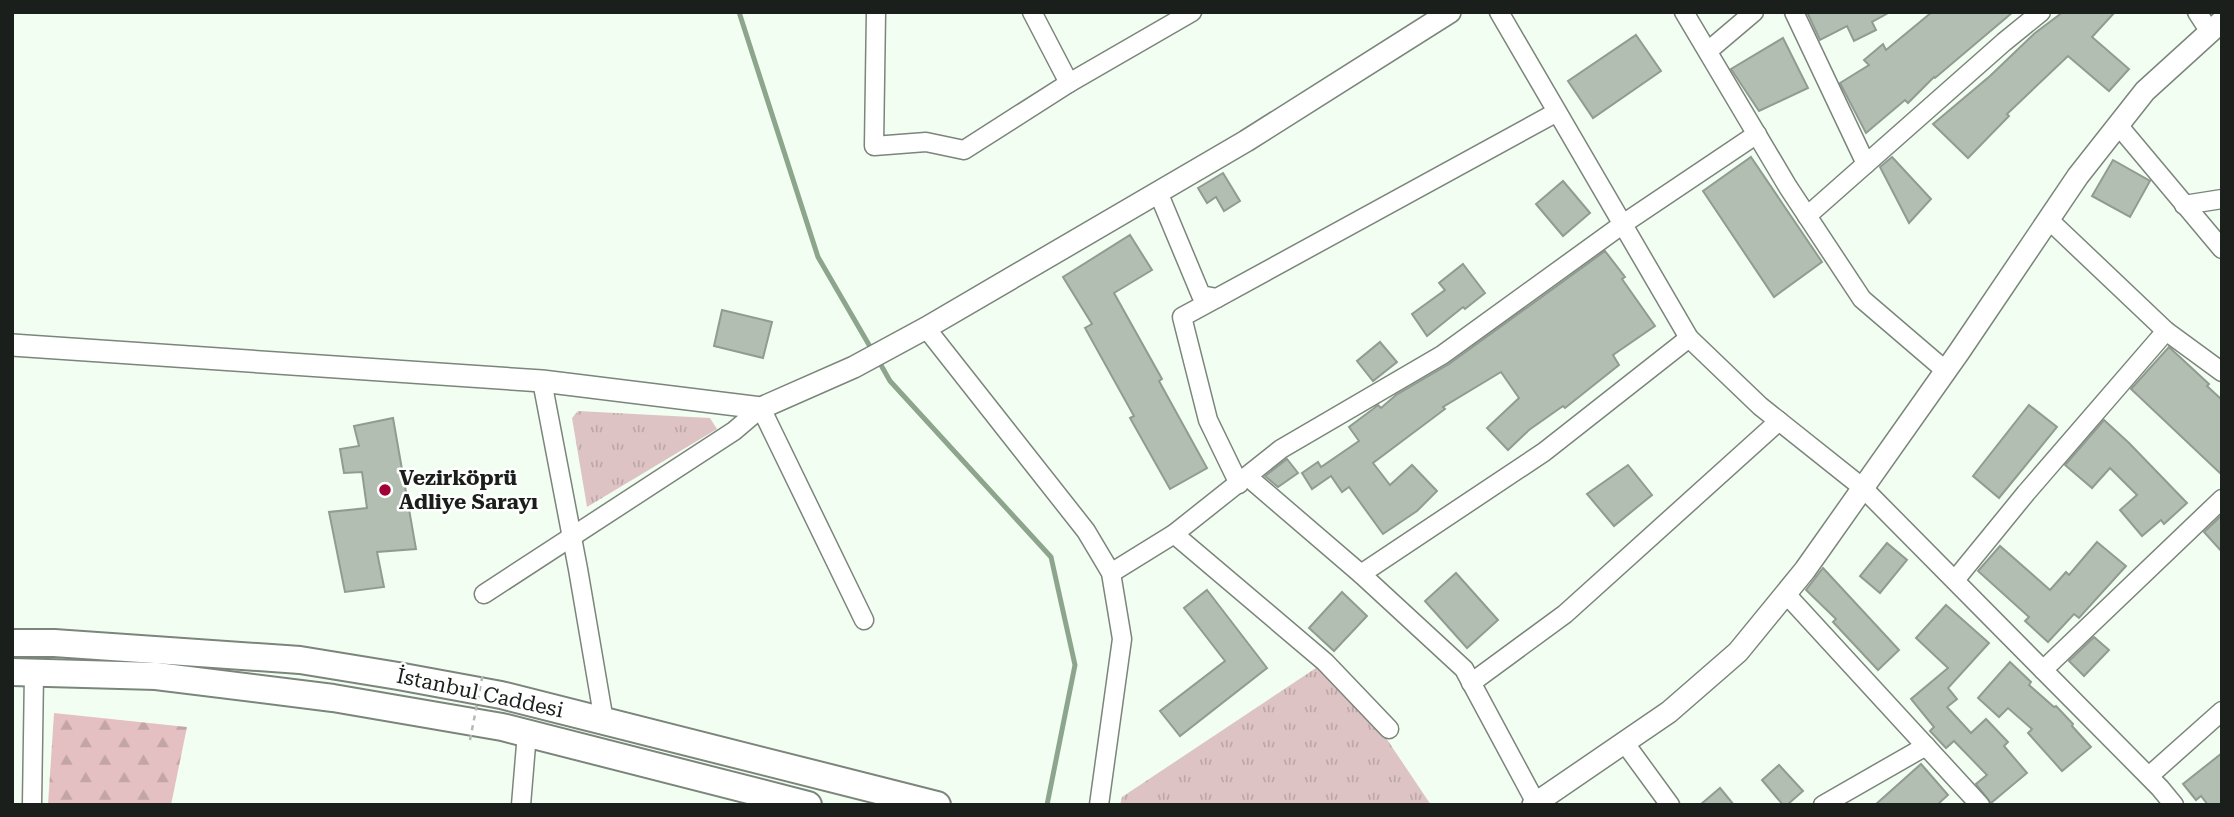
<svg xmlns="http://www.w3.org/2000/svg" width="2234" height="817" font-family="'Roboto Serif',serif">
  <defs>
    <pattern id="grass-tufts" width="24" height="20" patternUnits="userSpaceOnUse" patternTransform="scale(1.75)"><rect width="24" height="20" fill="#dec3c5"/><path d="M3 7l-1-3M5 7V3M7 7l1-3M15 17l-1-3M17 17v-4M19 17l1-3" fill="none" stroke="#bea7a9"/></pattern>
    <pattern id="forest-firs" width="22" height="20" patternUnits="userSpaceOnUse" patternTransform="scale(1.75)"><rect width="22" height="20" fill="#e5c0c2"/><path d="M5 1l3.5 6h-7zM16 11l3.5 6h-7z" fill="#c4a5a6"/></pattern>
  </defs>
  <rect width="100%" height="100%" fill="#f3fef2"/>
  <g fill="url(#grass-tufts)">
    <path d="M 578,411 L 710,418 L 717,429 L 587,507 L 572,418 Z"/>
    <path d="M 1322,664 L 1376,723 L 1431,805 L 1120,805 L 1122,797 Z"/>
  </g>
  <path fill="url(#forest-firs)" d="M 54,713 L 187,727 L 171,805 L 48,805 Z"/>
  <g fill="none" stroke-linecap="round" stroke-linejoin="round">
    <g stroke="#8ea58d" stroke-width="5">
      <path d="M 739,12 L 818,257 L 872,350"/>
      <path d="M 877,358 L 890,381 L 1051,557 L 1075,665 L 1047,805"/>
    </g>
  </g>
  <g fill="#b3beb3" stroke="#919b91" stroke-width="2">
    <path d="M 1807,12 L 1890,12 L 1872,22 L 1876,30 L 1854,41 L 1847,26 L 1820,40 Z"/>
    <path d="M 1932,12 L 2013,12 L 1935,78 L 1934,77 L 1908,103 L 1905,100 L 1866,133 L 1840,83 L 1869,65 L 1864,60 L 1883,44 L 1886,50 Z"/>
    <path d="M 2063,12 L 2115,12 L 2092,37 L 2129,69 L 2109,91 L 2068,56 L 2007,114 L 2009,116 L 1968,158 L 1933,124 L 1990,76 L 2035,33 Z"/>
    <path d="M 1636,35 L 1661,71 L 1593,118 L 1568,81 Z"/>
    <path d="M 1783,38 L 1808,88 L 1759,111 L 1731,69 Z"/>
    <path d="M 1751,157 L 1822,262 L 1774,297 L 1703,191 Z"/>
    <path d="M 1892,157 L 1931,199 L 1909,223 L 1880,167 Z"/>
    <path d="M 2113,160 L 2150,181 L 2130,217 L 2092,196 Z"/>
    <path d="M 1223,173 L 1240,201 L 1224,211 L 1216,197 L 1207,203 L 1198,188 Z"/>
    <path d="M 1563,181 L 1590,213 L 1563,236 L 1536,204 Z"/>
    <path d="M 1130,235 L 1152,270 L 1114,293 L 1162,379 L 1159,381 L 1207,468 L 1170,489 L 1130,418 L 1134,416 L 1085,328 L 1092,324 L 1063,277 Z"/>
    <path d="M 1605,251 L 1625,277 L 1622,279 L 1655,326 L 1613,355 L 1619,365 L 1565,408 L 1563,406 L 1529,430 L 1508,450 L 1487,428 L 1519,398 L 1501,372 L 1443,407 L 1445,409 L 1373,463 L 1390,485 L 1412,465 L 1437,491 L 1417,511 L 1383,534 L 1349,487 L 1342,492 L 1331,476 L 1312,489 L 1302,473 L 1318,462 L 1321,467 L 1359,441 L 1349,427 L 1373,409 L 1378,405 L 1381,408 L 1396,395 L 1449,364 Z"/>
    <path d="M 1463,264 L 1485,293 L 1465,309 L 1463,307 L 1427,336 L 1412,314 L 1445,290 L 1439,283 Z"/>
    <path d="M 722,310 L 772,322 L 763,358 L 714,346 Z"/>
    <path d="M 1380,342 L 1397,362 L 1373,381 L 1357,361 Z"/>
    <path d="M 2169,347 L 2209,384 L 2207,386 L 2222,400 L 2222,475 L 2131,389 Z"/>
    <path d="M 2029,405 L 2057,427 L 1999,498 L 1973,476 Z"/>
    <path d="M 393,418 L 416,549 L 377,552 L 384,587 L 345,592 L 329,512 L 367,508 L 362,472 L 344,473 L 340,449 L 359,446 L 354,426 Z"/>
    <path d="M 2104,420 L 2129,443 L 2187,503 L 2164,524 L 2161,520 L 2142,536 L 2120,510 L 2137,495 L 2110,468 L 2092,488 L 2065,465 Z"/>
    <path d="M 1287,459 L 1298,473 L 1278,487 L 1265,476 Z"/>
    <path d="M 1628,465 L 1652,495 L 1614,526 L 1587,494 Z"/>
    <path d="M 2222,515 L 2222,552 L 2204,532 Z"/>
    <path d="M 2097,542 L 2126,566 L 2079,618 L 2074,614 L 2048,642 L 2025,621 L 2029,617 L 1978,571 L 2000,546 L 2050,590 L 2066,572 L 2069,575 Z"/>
    <path d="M 1887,543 L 1907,560 L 1880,593 L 1860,576 Z"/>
    <path d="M 1823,568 L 1899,650 L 1878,670 L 1833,622 L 1836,619 L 1806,590 Z"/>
    <path d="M 1456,573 L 1498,620 L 1467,648 L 1425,601 Z"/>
    <path d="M 1207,590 L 1267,668 L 1180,736 L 1160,711 L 1225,661 L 1184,608 Z"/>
    <path d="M 1342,592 L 1367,616 L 1334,651 L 1309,628 Z"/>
    <path d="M 1946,605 L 1989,643 L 1948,688 L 1957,699 L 1947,707 L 1971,733 L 1986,719 L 2008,742 L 2004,746 L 2027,773 L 1991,803 L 1976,784 L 1987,775 L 1954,741 L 1946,748 L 1930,731 L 1934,727 L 1911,699 L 1948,668 L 1916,638 Z"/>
    <path d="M 2094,637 L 2109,650 L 2084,676 L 2069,661 Z"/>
    <path d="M 2010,662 L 2031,682 L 2029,685 L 2054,707 L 2056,706 L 2073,724 L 2072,726 L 2091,747 L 2062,771 L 2028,733 L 2032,729 L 2008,708 L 1999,717 L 1978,698 Z"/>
    <path d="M 2222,753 L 2222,805 L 2208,805 L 2201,796 L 2196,800 L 2183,784 Z"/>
    <path d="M 1921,764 L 1948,795 L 1937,805 L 1875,805 Z"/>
    <path d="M 1779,765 L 1803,791 L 1787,805 L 1783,805 L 1762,780 Z"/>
    <path d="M 1720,788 L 1734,805 L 1700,805 Z"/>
  </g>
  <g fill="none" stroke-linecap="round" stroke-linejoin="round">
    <g stroke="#7b857b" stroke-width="21">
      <g id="minor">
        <path d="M 876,12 L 874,146 L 926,142 L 964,150 L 1069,83 L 1192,12"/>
        <path d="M 1032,12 L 1069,83"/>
        <path d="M 1499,12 L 1689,338 L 1760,406 L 1863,488 L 2160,788 L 2174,805"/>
        <path d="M 1684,12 L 1788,187 L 1862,299 L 1946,371"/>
        <path d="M 1794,12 L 1866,164"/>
        <path d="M 2197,12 L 2210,32"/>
        <path d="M 1708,51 L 1754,12"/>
        <path d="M 2118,125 L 2222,249"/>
        <path d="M 1158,192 L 1201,295 L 1217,298 L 1557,112"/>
        <path d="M 2184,205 L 2222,199"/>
        <path d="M 1807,216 L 2004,42 L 2041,12"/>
        <path d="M 2048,219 L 2166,331 L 2222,372"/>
        <path d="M 1217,298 L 1182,317 L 1208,420 L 1239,484"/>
        <path d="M 926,328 L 1086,531 L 1111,573 L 1122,639 L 1099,805"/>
        <path d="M 542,381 L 578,569 L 604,721"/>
        <path d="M 1248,477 L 1361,574 L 1464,669 L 1536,803"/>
        <path d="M 1174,534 L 1325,662 L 1389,729"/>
        <path d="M 1111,573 L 1174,534 L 1281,449 L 1442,355 L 1623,224 L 1757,134"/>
        <path d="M 1361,574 L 1544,452 L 1689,338"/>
        <path d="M 1955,580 L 2026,493 L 2166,331"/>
        <path d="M 484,594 L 734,431 L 761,408 L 864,620"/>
        <path d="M 1786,594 L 1980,805"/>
        <path d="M 2043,670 L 2222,499"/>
        <path d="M 1471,683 L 1565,614 L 1779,421"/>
        <path d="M 1624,742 L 1670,805"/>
        <path d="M 2149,776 L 2222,711"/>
        <path d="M 32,805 L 34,673"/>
        <path d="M 521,805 L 527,733"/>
        <path d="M 1823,805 L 1926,746"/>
      </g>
    </g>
    <g stroke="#7b857b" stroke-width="24">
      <g id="tertiary">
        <path d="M 12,345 L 542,381 L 761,408 L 854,367 L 926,328 L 1246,141 L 1450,12"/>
        <path d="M 1533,805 L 1669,712 L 1738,652 L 1805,570 L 1959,352 L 2078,176 L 2145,91 L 2222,21"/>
      </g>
    </g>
    <g stroke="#7b857b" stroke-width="30">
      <g id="primary">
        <path d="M 12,643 L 54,643 L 300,660 L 398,676 L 501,695 L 937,805"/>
        <path d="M 12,672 L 156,676 L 333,698 L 502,727 L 808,805"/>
      </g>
    </g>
    <use href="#minor" stroke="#fff" stroke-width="18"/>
    <use href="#tertiary" stroke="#fff" stroke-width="21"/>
    <use href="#primary" stroke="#fff" stroke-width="26"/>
    <path stroke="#b2bab1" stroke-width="2.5" stroke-dasharray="5 5" stroke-linecap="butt" d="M 470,740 L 483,673"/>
  </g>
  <circle fill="#a10137" stroke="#fff" stroke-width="2.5" cx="385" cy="490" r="7"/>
  <g text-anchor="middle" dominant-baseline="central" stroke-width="5" stroke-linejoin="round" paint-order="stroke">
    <g font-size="21" font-weight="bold" fill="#1b1f1b" stroke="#fff" text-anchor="start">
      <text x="399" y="478">Vezirköprü<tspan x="399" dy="24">Adliye Sarayı</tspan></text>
    </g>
    <g font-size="21" fill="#1b1f1b" stroke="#fff">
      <text transform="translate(480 693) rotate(12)">İstanbul Caddesi</text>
    </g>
  </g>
  <rect width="2234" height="817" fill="none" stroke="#1b1f1b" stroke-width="28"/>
</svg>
